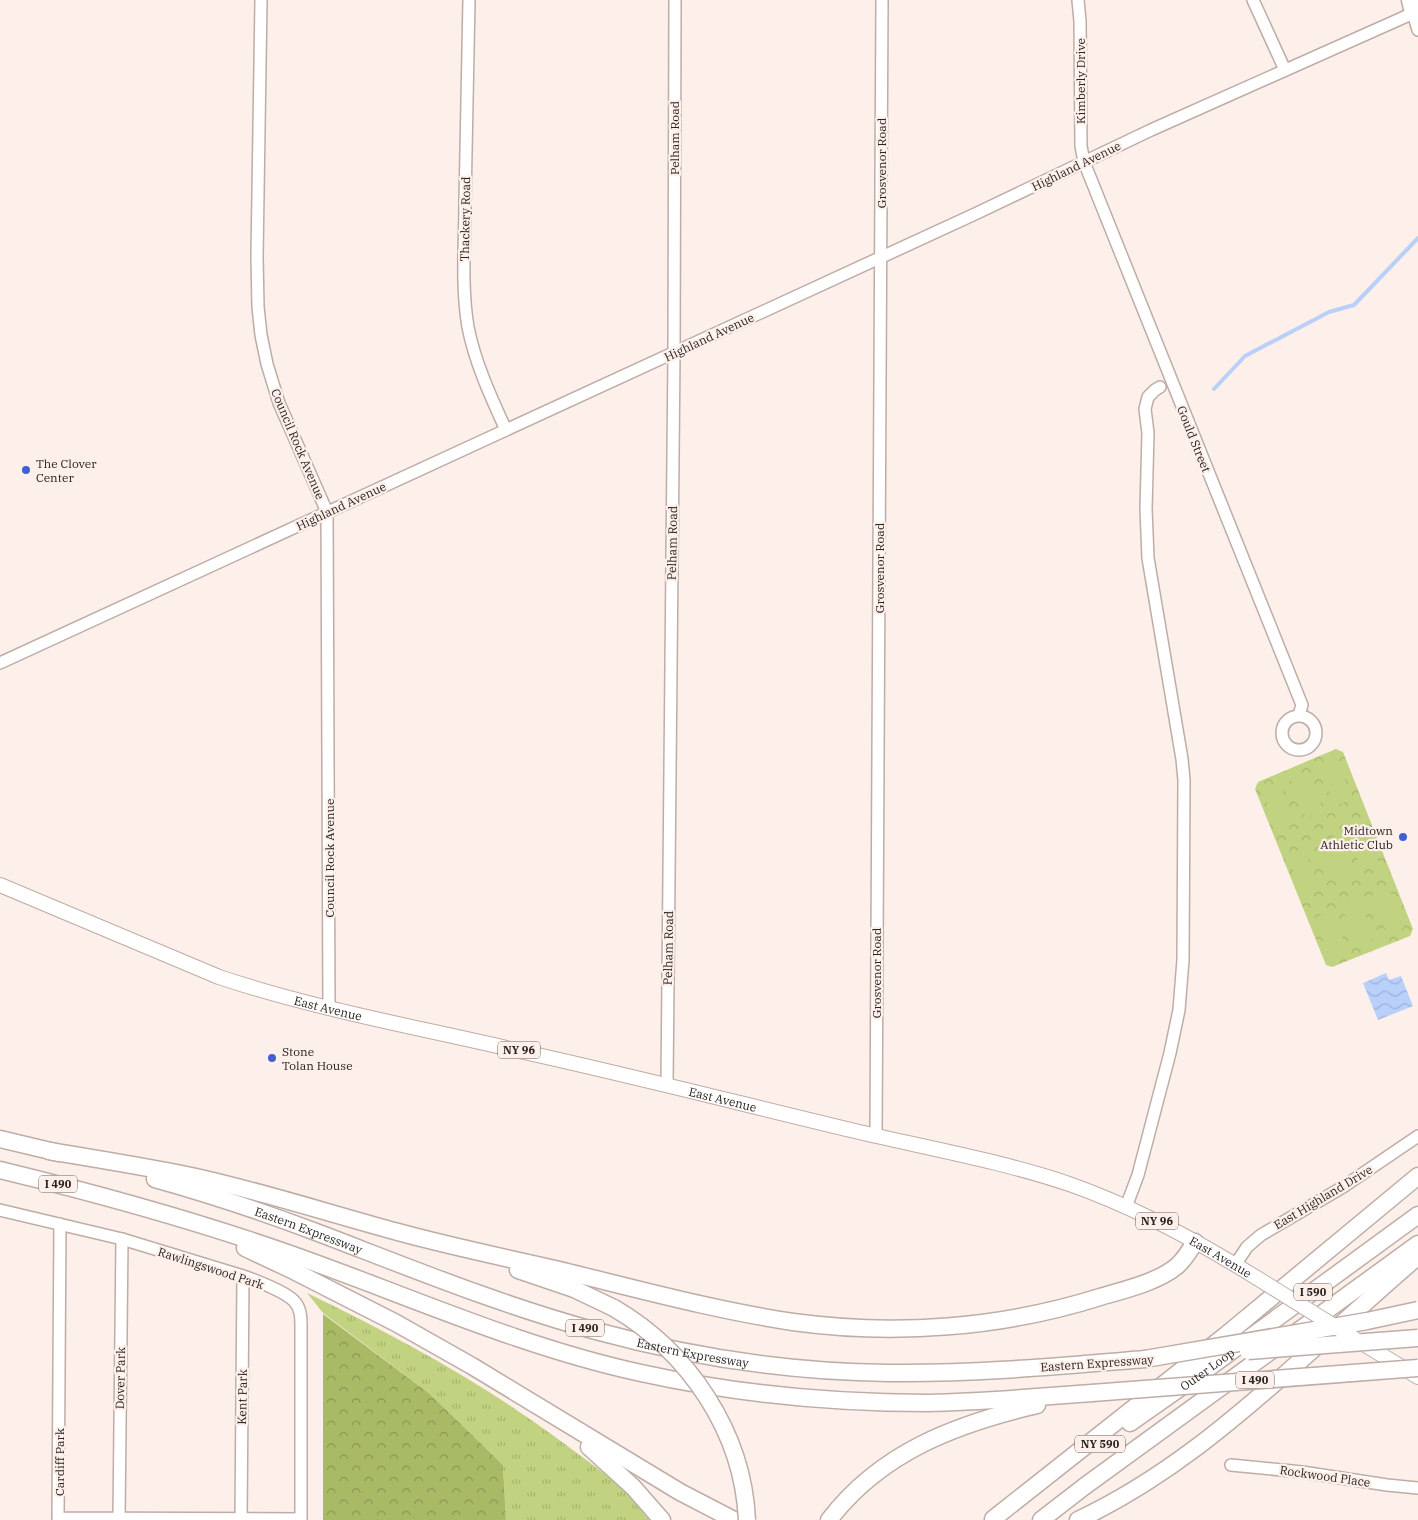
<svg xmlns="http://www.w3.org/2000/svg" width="1418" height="1520" font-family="'IBM Plex Serif',serif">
  <defs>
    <pattern id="grass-tufts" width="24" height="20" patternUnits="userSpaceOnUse" patternTransform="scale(1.25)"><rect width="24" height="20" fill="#c1d380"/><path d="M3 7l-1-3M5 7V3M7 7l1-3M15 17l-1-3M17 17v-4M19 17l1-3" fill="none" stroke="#a6b56e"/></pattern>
    <pattern id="forest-crowns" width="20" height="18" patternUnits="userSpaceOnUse" patternTransform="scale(1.25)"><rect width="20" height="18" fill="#a9ba67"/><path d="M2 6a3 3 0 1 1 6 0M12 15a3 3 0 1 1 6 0" fill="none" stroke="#8a9754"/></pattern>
    <pattern id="park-crowns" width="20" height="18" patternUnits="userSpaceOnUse" patternTransform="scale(1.25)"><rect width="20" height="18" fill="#c1d380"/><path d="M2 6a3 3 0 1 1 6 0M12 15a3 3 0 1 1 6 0" fill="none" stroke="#a6b56e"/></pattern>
    <pattern id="water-waves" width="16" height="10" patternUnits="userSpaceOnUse" patternTransform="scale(1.25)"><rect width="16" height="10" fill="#b9d0fb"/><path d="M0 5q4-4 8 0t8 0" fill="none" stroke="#9fb2d7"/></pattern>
  </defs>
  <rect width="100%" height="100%" fill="#fdefe9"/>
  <path fill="url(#grass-tufts)" d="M 307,1293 C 396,1336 483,1383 562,1442 C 586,1460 612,1477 632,1499 C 638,1506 643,1513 649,1520 L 506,1520 L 503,1465 L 430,1394 L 323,1313 Z"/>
  <path fill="url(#forest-crowns)" d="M 323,1314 L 430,1394 L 503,1465 L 506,1520 L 323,1520 Z"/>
  <path fill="url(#park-crowns)" d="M 1336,749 L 1343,752 L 1413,929 L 1410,936 L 1332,967 L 1326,965 L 1255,789 L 1258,782 Z"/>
  <g fill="#c1d380">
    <path d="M 1337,761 L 1353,799 L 1335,806 L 1320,768 Z"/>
    <path d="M 1308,773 L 1324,811 L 1306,818 L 1291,780 Z"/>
    <path d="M 1280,785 L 1296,823 L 1278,830 L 1263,792 Z"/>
    <path d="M 1364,825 L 1379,863 L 1362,870 L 1346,832 Z"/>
    <path d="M 1334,836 L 1350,874 L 1332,881 L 1317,843 Z"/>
    <path d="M 1304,848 L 1319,886 L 1302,893 L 1287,855 Z"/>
    <path d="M 1389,889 L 1404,927 L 1387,934 L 1371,896 Z"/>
    <path d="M 1359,900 L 1375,939 L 1357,946 L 1342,908 Z"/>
    <path d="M 1331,911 L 1347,949 L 1329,956 L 1314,918 Z"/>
  </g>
  <path fill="url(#water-waves)" d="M 1386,973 L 1389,980 L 1401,976 L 1413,1006 L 1378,1020 L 1363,983 Z"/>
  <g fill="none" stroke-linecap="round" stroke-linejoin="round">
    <path stroke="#b9d0fb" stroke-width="4" d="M 1214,389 L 1245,356 L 1329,312 L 1354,305 L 1418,238"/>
    <g stroke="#beada7" stroke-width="14">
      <g id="minor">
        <path d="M 261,0 L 257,257 L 258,307 L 261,335 L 267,364 L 279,403 L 327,512 L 329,1008"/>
        <path d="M 469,0 C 468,67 466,134 465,202 C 465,243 461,286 468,327 C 475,363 491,397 506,430"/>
        <path d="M 1078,0 L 1080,21 L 1081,146 L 1084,162 L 1302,705 L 1299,715"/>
        <path d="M 1253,0 L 1285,70"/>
        <path d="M 1413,13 L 1418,30"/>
        <path d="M 0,663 L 975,214 L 1151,130 L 1418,11"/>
        <circle cx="1299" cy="733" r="17"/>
        <path d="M 667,1085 L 674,353 L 675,0"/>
        <path d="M 876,1136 L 882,0"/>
        <path d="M 1126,1207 L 1138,1175 L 1170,1053 L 1179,1010 L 1183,960 L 1184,780 L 1182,759 L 1148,558 L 1146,509 L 1148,433 L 1145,409 L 1148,397 L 1155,390 L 1160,387"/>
        <path d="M 0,1210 L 122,1239 L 243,1276 C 255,1280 286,1292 294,1301 C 301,1308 301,1318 301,1327 L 301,1519 L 58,1518 L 60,1224"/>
        <path d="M 1235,1265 L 1247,1247 L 1261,1235 L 1343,1187 L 1418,1136"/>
        <path d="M 1231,1465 L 1302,1472 L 1387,1485 L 1418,1488"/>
        <path d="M 119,1518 L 122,1239"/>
        <path d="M 241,1519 L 243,1276"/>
      </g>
    </g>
    <g stroke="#beada7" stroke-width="16">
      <g id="major">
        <path id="s1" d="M 0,885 L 219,977 C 315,1009 416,1027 515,1050 C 629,1075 742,1104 855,1131 C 927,1148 1002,1161 1072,1185 C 1137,1208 1199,1242 1257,1278"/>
        <path d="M 1357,1340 L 1418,1377"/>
      </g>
    </g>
    <g stroke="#beada7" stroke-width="19">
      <g id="highway">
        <path d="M 1410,0 L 1413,13"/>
        <path d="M 0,1139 L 59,1153"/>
        <path d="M 49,1151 C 98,1159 147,1167 196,1177 C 264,1192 331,1214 398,1232 C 449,1246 502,1257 555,1269 C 634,1288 713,1310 793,1322 C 895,1336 1002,1328 1100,1297 C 1124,1290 1158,1282 1177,1266 C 1185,1259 1190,1250 1195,1242"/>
        <path d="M 0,1170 C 99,1194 197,1221 293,1255 C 409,1296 521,1347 641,1373 C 736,1394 832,1403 928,1403 C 983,1402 1037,1397 1092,1393"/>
        <path id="s2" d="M 155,1179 C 209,1194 263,1212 316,1232 C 408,1267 500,1305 596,1331 C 691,1357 790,1372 889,1373 C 975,1374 1060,1366 1145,1359"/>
        <path d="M 245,1248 L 294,1271 L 396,1323 L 472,1366 L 680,1492 L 734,1520"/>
        <path d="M 518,1270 L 574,1289 L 614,1308"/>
        <path id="s3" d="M 1130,1423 L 1207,1369 L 1418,1215"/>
        <path d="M 589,1447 L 633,1487 L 662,1520"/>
        <path d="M 993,1519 L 1226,1335 L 1418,1176"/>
        <path d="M 829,1520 C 881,1452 956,1424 1037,1405"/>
        <path d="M 1041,1520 L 1085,1486 L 1418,1244"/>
        <path d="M 1078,1520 C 1163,1480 1231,1422 1300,1361 C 1339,1326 1378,1291 1417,1257"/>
      </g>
    </g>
    <use href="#minor" stroke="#fff" stroke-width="11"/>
    <use href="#major" stroke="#fff" stroke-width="14"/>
    <use href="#highway" stroke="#fff" stroke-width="16"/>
    <g stroke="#beada7" stroke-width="16" stroke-linecap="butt">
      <path id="major-bridge" d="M 1257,1278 L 1355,1339"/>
    </g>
    <g stroke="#beada7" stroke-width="19" stroke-linecap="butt">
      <g id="highway-bridge">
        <path d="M 614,1308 C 689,1352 743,1432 747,1520"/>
        <path d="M 1248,1351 L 1418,1338"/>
        <path d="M 1145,1359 L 1367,1321 L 1418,1310"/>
        <path d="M 1092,1393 L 1418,1368"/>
      </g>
    </g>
    <use href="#major-bridge" stroke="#fff" stroke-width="14"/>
    <use href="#highway-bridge" stroke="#fff" stroke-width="16"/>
  </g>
  <g fill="#415fd2" stroke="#fdefe9" stroke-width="2">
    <circle cx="26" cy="470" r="5"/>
    <circle cx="1403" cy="837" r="5"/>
    <circle cx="272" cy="1058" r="5"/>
  </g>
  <g text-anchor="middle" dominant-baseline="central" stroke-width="4.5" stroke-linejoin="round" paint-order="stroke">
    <g fill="#fdefe9" stroke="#6a625e" stroke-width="1">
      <rect x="498" y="1041.5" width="42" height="17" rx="4"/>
      <rect x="39" y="1175.5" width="38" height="17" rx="4"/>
      <rect x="1136" y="1212.5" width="42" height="17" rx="4"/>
      <rect x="1294" y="1283.5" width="38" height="17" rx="4"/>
      <rect x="566" y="1319.5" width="38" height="17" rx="4"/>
      <rect x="1236" y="1371.5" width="38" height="17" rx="4"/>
      <rect x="1075" y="1435.5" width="50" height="17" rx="4"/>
    </g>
    <g font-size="11" font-weight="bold" fill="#2b2522">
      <text x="519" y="1050">NY 96</text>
      <text x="58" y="1184">I 490</text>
      <text x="1157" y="1221">NY 96</text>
      <text x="1313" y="1292">I 590</text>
      <text x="585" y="1328">I 490</text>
      <text x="1255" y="1380">I 490</text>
      <text x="1100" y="1444">NY 590</text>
    </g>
    <g font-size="12" fill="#2b2522" stroke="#fdefe9">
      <text transform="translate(1080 81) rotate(-90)">Kimberly Drive</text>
      <text transform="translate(674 138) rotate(-90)">Pelham Road</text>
      <text transform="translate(881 163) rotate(-90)">Grosvenor Road</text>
      <text transform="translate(1076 166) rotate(-26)">Highland Avenue</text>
      <text transform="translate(465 219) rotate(-89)">Thackery Road</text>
      <text transform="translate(709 337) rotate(-25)">Highland Avenue</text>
      <text transform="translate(1194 439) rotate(68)">Gould Street</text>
      <text transform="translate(298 444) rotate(67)">Council Rock Avenue</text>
      <text transform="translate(341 506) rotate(-25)">Highland Avenue</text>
      <text transform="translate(672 543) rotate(-89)">Pelham Road</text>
      <text transform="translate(879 568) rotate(-90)">Grosvenor Road</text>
      <text transform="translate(329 858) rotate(-90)">Council Rock Avenue</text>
      <text transform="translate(668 948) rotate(-89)">Pelham Road</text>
      <text transform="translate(876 973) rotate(-90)">Grosvenor Road</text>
      <text stroke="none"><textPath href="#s1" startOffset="351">East Avenue</textPath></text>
      <text stroke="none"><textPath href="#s1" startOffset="756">East Avenue</textPath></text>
      <text transform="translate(1323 1197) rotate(-31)">East Highland Drive</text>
      <text stroke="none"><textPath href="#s2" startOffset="162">Eastern Expressway</textPath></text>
      <text stroke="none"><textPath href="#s1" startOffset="1281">East Avenue</textPath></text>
      <text transform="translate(211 1268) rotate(18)">Rawlingswood Park</text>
      <text stroke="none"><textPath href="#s2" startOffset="566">Eastern Expressway</textPath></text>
      <text transform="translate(1097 1363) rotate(-4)">Eastern Expressway</text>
      <text stroke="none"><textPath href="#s3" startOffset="94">Outer Loop</textPath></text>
      <text transform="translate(120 1378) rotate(-89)">Dover Park</text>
      <text transform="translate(242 1397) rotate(-89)">Kent Park</text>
      <text transform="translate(59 1462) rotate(-90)">Cardiff Park</text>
      <text transform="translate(1325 1476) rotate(8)">Rockwood Place</text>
    </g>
    <g font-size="12" fill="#2b2522" stroke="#fdefe9" text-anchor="start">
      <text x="36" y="463">The Clover<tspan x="36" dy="14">Center</tspan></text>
      <text x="1393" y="830" text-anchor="end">Midtown<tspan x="1393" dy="14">Athletic Club</tspan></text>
      <text x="282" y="1051">Stone<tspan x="282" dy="14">Tolan House</tspan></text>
    </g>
  </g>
</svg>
